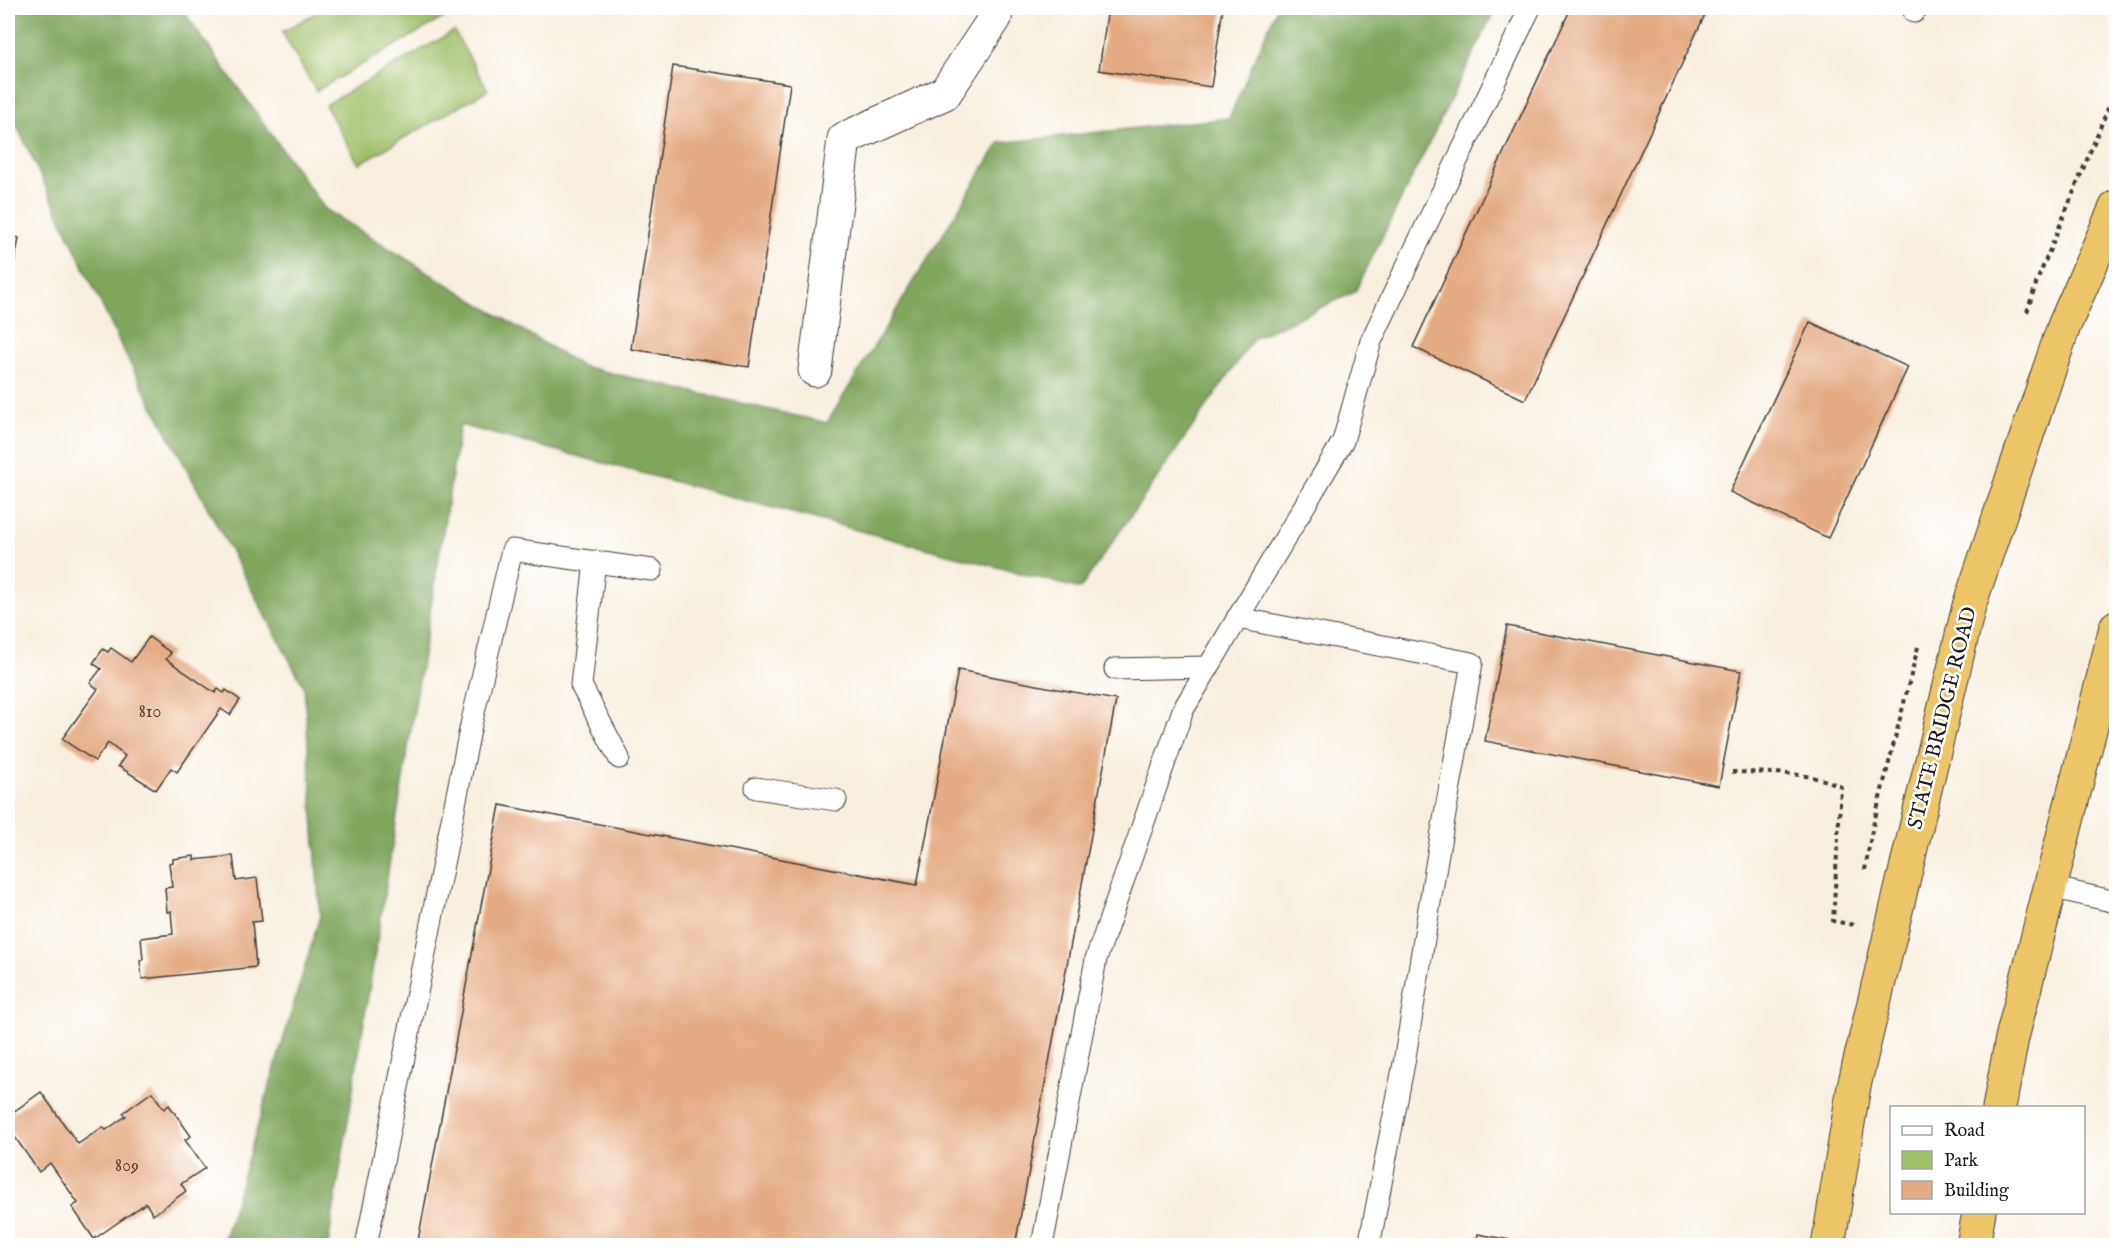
<svg xmlns="http://www.w3.org/2000/svg" width="2124" height="1253" font-family="'IM FELL English',serif">
  <rect width="100%" height="100%" fill="#fff"/>
  <filter id="ink" filterUnits="userSpaceOnUse"><feTurbulence type="fractalNoise" baseFrequency=".0167" numOctaves="2"/><feDisplacementMap in="SourceGraphic" scale="12" xChannelSelector="R" yChannelSelector="G"/><feConvolveMatrix kernelMatrix="1 2 1 2 8 2 1 2 1" color-interpolation-filters="sRGB"/></filter>
  <filter id="wash" filterUnits="userSpaceOnUse"><feTurbulence type="fractalNoise" baseFrequency=".008" numOctaves="4" result="noise"/><feDisplacementMap in="SourceGraphic" scale="24" xChannelSelector="R" yChannelSelector="G"/><feGaussianBlur stdDeviation="1.35" result="paint"/><feColorMatrix in="noise" values="0 0 0 0 0 0 0 0 0 0 0 0 0 0 0 0 0 1.4 0 .05"/><feComposite in="paint" operator="in"/></filter>
  <g filter="url(#wash)">
    <rect width="100%" height="100%" fill="#f8efdf"/>
    <g fill="#a0c068" stroke="#5e6e42" stroke-width="1.5">
      <path d="M 324,8 L 440,8 L 445,17 L 316,91 L 282,32 Z"/>
      <path d="M 454,31 L 488,90 L 359,164 L 325,105 Z"/>
    </g>
    <path fill="#80a65c" stroke="#4e613c" stroke-width="1.5" d="M 8,8 L 181,8 L 325,209 L 581,366 L 827,423 L 999,143 L 1229,118 L 1277,8 L 1496,8 L 1355,292 L 1254,338 L 1080,589 L 460,425 L 328,1245 L 222,1246 L 320,916 L 304,687 L 124,352 L 8,107 Z"/>
    <g id="blocks">
      <g fill="#e5ab82">
        <path d="M 1108,8 L 1223,8 L 1211,87 L 1099,70 Z"/>
        <path d="M 1571,8 L 1708,8 L 1525,400 L 1413,347 Z"/>
        <path d="M 673,66 L 790,84 L 749,367 L 631,349 Z"/>
        <path d="M 8,235 L 19,238 L 13,269 L 8,268 Z"/>
        <path d="M 1810,322 L 1908,367 L 1828,538 L 1730,492 Z"/>
        <path d="M 1507,626 L 1741,671 L 1719,786 L 1485,741 Z"/>
        <path d="M 149,637 L 171,653 L 166,659 L 215,693 L 218,689 L 224,693 L 226,690 L 240,700 L 230,715 L 221,709 L 177,772 L 171,768 L 156,790 L 118,766 L 125,756 L 108,743 L 95,761 L 62,739 L 98,689 L 90,683 L 101,669 L 93,663 L 103,649 L 108,652 L 111,648 L 131,662 Z"/>
        <path d="M 958,670 L 1116,700 L 1015,1246 L 417,1246 L 500,805 L 917,885 Z"/>
        <path d="M 194,856 L 194,860 L 233,856 L 236,881 L 257,878 L 262,921 L 252,922 L 256,967 L 142,979 L 140,960 L 143,960 L 141,938 L 173,934 L 171,911 L 167,912 L 165,888 L 172,887 L 169,863 L 173,862 L 173,859 Z"/>
        <path d="M 41,1092 L 78,1144 L 103,1127 L 106,1130 L 126,1116 L 123,1113 L 152,1092 L 164,1109 L 169,1105 L 191,1136 L 185,1140 L 205,1168 L 181,1184 L 186,1191 L 153,1215 L 146,1203 L 94,1239 L 72,1207 L 78,1203 L 50,1163 L 39,1172 L 8,1127 L 8,1116 Z"/>
        <path d="M 1478,1234 L 1532,1244 L 1532,1246 L 1476,1246 Z"/>
      </g>
    </g>
  </g>
  <g filter="url(#ink)">
    <use href="#blocks" fill-opacity="0" stroke="#3d3c39" stroke-width="1.5"/>
    <g fill="none" stroke-linecap="round" stroke-linejoin="round">
      <g stroke="#3d3c39" stroke-width="23">
        <g id="service">
          <path d="M 1914,12 L 1917,8"/>
          <path d="M 595,561 L 581,685 L 619,758"/>
          <path d="M 1237,618 L 1472,663 L 1437,859 L 1404,1063 L 1369,1246"/>
          <path d="M 1115,669 L 1208,667"/>
          <path d="M 756,788 L 836,800"/>
          <path d="M 2050,887 L 2116,902"/>
          <path d="M 366,1246 L 471,725 L 512,550 L 652,570"/>
          <path d="M 1042,1246 L 1096,959 L 1183,710 L 1343,441 L 1371,341 L 1530,8"/>
        </g>
      </g>
      <g stroke="#3d3c39" stroke-width="35">
        <path id="minor" d="M 815,370 L 844,139 L 945,93 L 995,18 L 997,8"/>
      </g>
      <g stroke="#3d3c39" stroke-width="35">
        <g id="trunk">
          <path d="M 1999,1108 L 2012,1038 L 2116,627"/>
          <path d="M 1828,1246 L 1854,1086 L 1969,606 L 2064,326 L 2116,207"/>
          <path d="M 1973,1246 L 1979,1212"/>
        </g>
      </g>
      <g stroke="#3d3c39" stroke-width="4" stroke-dasharray="4.5 4.5" stroke-linecap="butt">
        <path d="M 2027,312 L 2037,281 L 2116,89"/>
        <path d="M 1732,772 C 1766,773 1811,771 1841,787 L 1833,921 L 1854,925"/>
        <path d="M 1865,870 L 1872,830 L 1918,647"/>
      </g>
      <use href="#service" stroke="#fff" stroke-width="21"/>
      <use href="#minor" stroke="#fff" stroke-width="33"/>
      <use href="#trunk" stroke="#ecc669" stroke-width="33"/>
    </g>
  </g>
  <g text-anchor="middle" dominant-baseline="central" stroke-width="5" stroke-linejoin="round" paint-order="stroke">
    <g font-size="18" fill="#4e4036">
      <text x="150" y="712">810</text>
      <text x="127" y="1166">809</text>
    </g>
    <g font-size="21" fill="#1c1c1c" stroke="#fff">
      <text transform="translate(1943 718) rotate(-76)">STATE BRIDGE ROAD</text>
    </g>
  </g>
  <rect width="2124" height="1253" fill="none" stroke="#fff" stroke-width="30"/>
  <rect x="1890" y="1106" width="195" height="108" fill="#ffffff" stroke="#a4a4a4" stroke-width="1.5"/>
  <rect x="1902" y="1126" width="30" height="9" fill="#ffffff" stroke="#a4a4a4" stroke-width="1.5"/>
  <text x="1944" y="1136" font-size="18" fill="#1c1c1c">Road</text>
  <rect x="1902" y="1151" width="30" height="18" fill="#a0c068" stroke="#a4a4a4" stroke-width="1.5"/>
  <text x="1944" y="1166" font-size="18" fill="#1c1c1c">Park</text>
  <rect x="1902" y="1181" width="30" height="18" fill="#e5ab82" stroke="#a4a4a4" stroke-width="1.5"/>
  <text x="1944" y="1196" font-size="18" fill="#1c1c1c">Building</text>
</svg>
